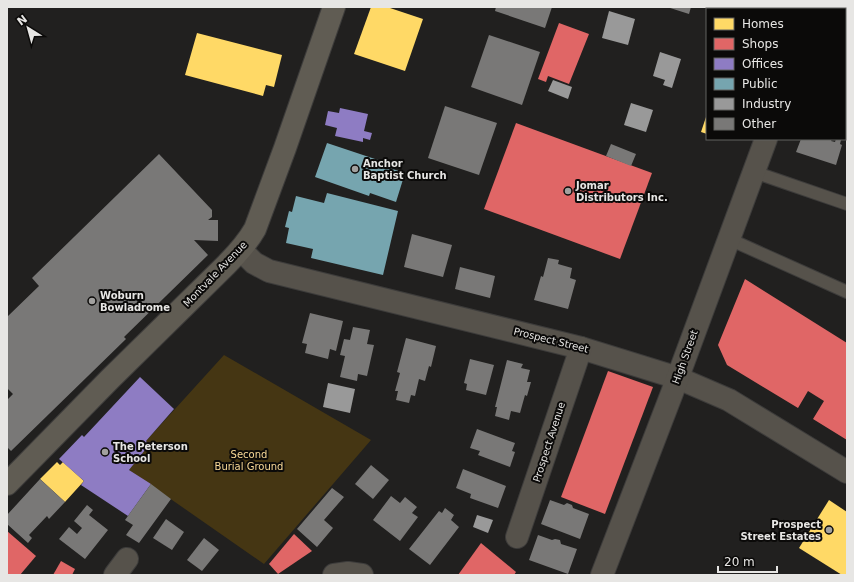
<svg xmlns="http://www.w3.org/2000/svg" width="854" height="582" font-family="'DejaVu Sans',sans-serif">
  <rect width="100%" height="100%" fill="#21201f"/>
  <path fill="#453613" d="M 224,355 L 371,440 L 264,564 L 129,470 L 149,445 L 146,441 Z"/>
  <g fill="#ffd966">
    <path d="M 371,7 L 387,7 L 423,19 L 405,71 L 354,54 Z"/>
    <path d="M 197,33 L 282,55 L 274,87 L 266,85 L 263,96 L 185,75 Z"/>
    <path d="M 707,114 L 707,134 L 701,132 Z"/>
    <path d="M 57,462 L 60,465 L 63,462 L 84,481 L 65,502 L 40,479 Z"/>
    <path d="M 829,500 L 847,512 L 847,575 L 842,575 L 799,548 Z"/>
  </g>
  <g fill="#e06666">
    <path d="M 559,23 L 589,34 L 569,84 L 548,76 L 546,82 L 538,79 Z"/>
    <path d="M 516,123 L 652,173 L 620,259 L 484,209 Z"/>
    <path d="M 745,279 L 847,343 L 847,440 L 813,419 L 824,401 L 808,391 L 798,408 L 727,365 L 718,345 Z"/>
    <path d="M 608,371 L 653,387 L 605,514 L 561,497 Z"/>
    <path d="M 7,531 L 36,556 L 20,575 L 7,575 Z"/>
    <path d="M 294,534 L 312,551 L 278,574 L 269,564 Z"/>
    <path d="M 481,543 L 516,572 L 514,575 L 458,575 Z"/>
    <path d="M 61,561 L 75,569 L 72,575 L 53,575 Z"/>
  </g>
  <g fill="#8e7cc3">
    <path d="M 340,108 L 368,114 L 364,131 L 372,133 L 370,140 L 363,138 L 363,142 L 335,136 L 337,128 L 325,125 L 328,111 L 339,113 Z"/>
    <path d="M 140,377 L 174,409 L 146,441 L 149,445 L 129,470 L 151,484 L 128,516 L 81,485 L 84,481 L 59,459 L 82,435 L 84,437 Z"/>
  </g>
  <g fill="#76a5af">
    <path d="M 327,143 L 381,161 L 380,165 L 405,173 L 396,202 L 370,193 L 369,196 L 315,177 Z"/>
    <path d="M 327,193 L 398,211 L 383,275 L 311,258 L 313,249 L 286,243 L 289,228 L 285,227 L 289,211 L 292,212 L 296,196 L 324,203 Z"/>
  </g>
  <g fill="#999">
    <path d="M 609,11 L 635,19 L 628,45 L 602,38 Z"/>
    <path d="M 660,52 L 681,59 L 672,88 L 663,85 L 665,80 L 653,76 Z"/>
    <path d="M 553,80 L 572,87 L 568,99 L 548,91 Z"/>
    <path d="M 631,103 L 653,110 L 646,132 L 624,125 Z"/>
    <path d="M 328,383 L 355,389 L 350,413 L 323,407 Z"/>
    <path d="M 477,515 L 493,520 L 488,533 L 473,527 Z"/>
  </g>
  <g fill="#797877">
    <path d="M 496,7 L 552,7 L 545,28 L 495,11 Z"/>
    <path d="M 667,7 L 691,7 L 689,14 Z"/>
    <rect x="845" y="12" width="2" height="24"/>
    <path d="M 489,35 L 540,52 L 522,105 L 471,87 Z"/>
    <path d="M 845,85 L 847,86 L 847,115 L 845,114 Z"/>
    <path d="M 445,106 L 497,123 L 479,175 L 428,158 Z"/>
    <path d="M 801,139 L 832,139 L 831,141 L 835,142 L 836,139 L 841,140 L 840,144 L 842,145 L 836,165 L 796,152 Z"/>
    <path d="M 611,144 L 636,154 L 631,166 L 606,156 Z"/>
    <path d="M 159,154 L 212,210 L 212,217 L 208,220 L 218,220 L 218,241 L 194,240 L 208,255 L 124,337 L 126,339 L 11,451 L 7,447 L 7,400 L 13,394 L 7,388 L 7,317 L 39,286 L 32,278 Z"/>
    <path d="M 412,234 L 452,245 L 443,277 L 404,267 Z"/>
    <path d="M 548,258 L 559,260 L 558,264 L 572,268 L 570,278 L 576,280 L 568,309 L 534,300 L 541,276 L 543,277 Z"/>
    <path d="M 460,267 L 495,276 L 490,298 L 455,289 Z"/>
    <path d="M 310,313 L 343,321 L 336,351 L 330,349 L 328,359 L 305,353 L 307,344 L 302,343 Z"/>
    <path d="M 353,327 L 370,330 L 367,344 L 374,345 L 367,376 L 358,374 L 357,381 L 340,377 L 345,356 L 340,355 L 344,339 L 350,340 Z"/>
    <path d="M 406,338 L 436,346 L 431,367 L 429,366 L 425,381 L 419,379 L 415,396 L 411,395 L 409,403 L 396,400 L 398,391 L 395,391 L 400,373 L 397,372 Z"/>
    <path d="M 470,359 L 494,365 L 486,395 L 466,390 L 467,384 L 464,383 Z"/>
    <path d="M 507,360 L 523,364 L 521,368 L 530,370 L 527,382 L 531,382 L 527,396 L 525,395 L 520,413 L 511,411 L 509,420 L 495,416 L 497,407 L 495,407 Z"/>
    <path d="M 477,429 L 515,443 L 512,451 L 515,452 L 510,467 L 478,455 L 480,451 L 470,448 Z"/>
    <path d="M 371,465 L 389,480 L 373,499 L 355,484 Z"/>
    <path d="M 463,469 L 506,486 L 498,508 L 470,498 L 471,494 L 456,488 Z"/>
    <path d="M 40,479 L 65,502 L 49,519 L 47,516 L 29,535 L 32,538 L 28,543 L 7,524 L 7,515 Z"/>
    <path d="M 151,484 L 171,499 L 139,543 L 126,535 L 133,525 L 125,520 Z"/>
    <path d="M 332,488 L 344,497 L 324,520 L 333,528 L 317,547 L 297,529 Z"/>
    <path d="M 391,496 L 400,503 L 405,497 L 417,507 L 412,513 L 418,517 L 400,541 L 373,520 Z"/>
    <path d="M 550,500 L 564,505 L 567,503 L 572,505 L 573,508 L 589,514 L 580,539 L 541,524 Z"/>
    <path d="M 87,505 L 93,510 L 89,515 L 108,530 L 85,559 L 59,539 L 69,527 L 77,534 L 82,528 L 74,521 Z"/>
    <path d="M 445,508 L 454,515 L 451,520 L 459,527 L 430,565 L 409,549 L 439,511 L 442,513 Z"/>
    <path d="M 166,519 L 184,532 L 172,550 L 153,538 Z"/>
    <path d="M 538,535 L 552,540 L 555,539 L 560,540 L 561,544 L 577,549 L 568,574 L 529,560 Z"/>
    <path d="M 204,538 L 219,550 L 202,571 L 187,560 Z"/>
  </g>
  <g fill="none" stroke-linecap="round" stroke-linejoin="round">
    <g stroke="#3d3c3b" stroke-width="14">
      <g id="lane">
        <path d="M 754,172 L 847,204"/>
        <path d="M 729,239 L 847,292"/>
      </g>
    </g>
    <g stroke="#3d3c3b" stroke-width="24">
      <g id="street">
        <path d="M 796,7 L 803,9"/>
        <path d="M 241,250 L 254,263 L 269,271 L 581,348 L 678,378 L 729,400 L 847,472"/>
        <path d="M 517,537 L 581,348"/>
        <path d="M 115,575 L 127,559"/>
        <path d="M 334,575 L 348,573 L 362,575"/>
        <path d="M 602,575 L 672,393 L 766,139"/>
      </g>
    </g>
    <g stroke="#3d3c3b" stroke-width="24">
      <path id="primary" d="M 7,484 L 110,379 L 226,265 C 237,254 247,243 255,229 L 285,148 L 334,7"/>
    </g>
    <use href="#lane" stroke="#56524b" stroke-width="12"/>
    <use href="#street" stroke="#56524b" stroke-width="22"/>
    <use href="#primary" stroke="#605c53" stroke-width="22"/>
  </g>
  <g fill="#a2a19f" stroke="#0b0a09" stroke-width="1.5">
    <circle cx="355" cy="169" r="4"/>
    <circle cx="568" cy="191" r="4"/>
    <circle cx="92" cy="301" r="4"/>
    <circle cx="105" cy="452" r="4"/>
    <circle cx="829" cy="530" r="4"/>
  </g>
  <g text-anchor="middle" dominant-baseline="central" stroke-width="4" stroke-linejoin="round" paint-order="stroke">
    <g font-size="10" font-weight="bold" fill="#e7e6e4" stroke="#0b0a09" text-anchor="start">
      <text x="363" y="163">Anchor<tspan x="363" dy="12">Baptist Church</tspan></text>
      <text x="576" y="185">Jomar<tspan x="576" dy="12">Distributors Inc.</tspan></text>
      <text x="100" y="295">Woburn<tspan x="100" dy="12">Bowladrome</tspan></text>
      <text x="113" y="446">The Peterson<tspan x="113" dy="12">School</tspan></text>
      <text x="821" y="524" text-anchor="end">Prospect<tspan x="821" dy="12">Street Estates</tspan></text>
    </g>
    <g font-size="10" fill="#e7e6e4" stroke="#0b0a09">
      <text transform="translate(215 274) rotate(-46)">Montvale Avenue</text>
      <text transform="translate(551 340) rotate(14)">Prospect Street</text>
      <text transform="translate(685 357) rotate(-70)">High Street</text>
      <text transform="translate(549 442) rotate(-72)">Prospect Avenue</text>
    </g>
    <g font-size="10" fill="#f9d997" stroke="#0b0a09">
      <text x="249" y="454">Second<tspan x="249" dy="12">Burial Ground</tspan></text>
    </g>
  </g>
  <rect width="854" height="582" fill="none" stroke="#e7e6e4" stroke-width="16"/>
  <rect x="706" y="8" width="140" height="132" fill="#0b0a09" stroke="#636261"/>
  <rect x="714" y="18" width="20" height="12" fill="#ffd966" stroke="#636261"/>
  <text x="742" y="28" font-size="12" fill="#e7e6e4">Homes</text>
  <rect x="714" y="38" width="20" height="12" fill="#e06666" stroke="#636261"/>
  <text x="742" y="48" font-size="12" fill="#e7e6e4">Shops</text>
  <rect x="714" y="58" width="20" height="12" fill="#8e7cc3" stroke="#636261"/>
  <text x="742" y="68" font-size="12" fill="#e7e6e4">Offices</text>
  <rect x="714" y="78" width="20" height="12" fill="#76a5af" stroke="#636261"/>
  <text x="742" y="88" font-size="12" fill="#e7e6e4">Public</text>
  <rect x="714" y="98" width="20" height="12" fill="#999999" stroke="#636261"/>
  <text x="742" y="108" font-size="12" fill="#e7e6e4">Industry</text>
  <rect x="714" y="118" width="20" height="12" fill="#797877" stroke="#636261"/>
  <text x="742" y="128" font-size="12" fill="#e7e6e4">Other</text>
  <g transform="translate(28 28) rotate(323)" stroke="#0b0a09" stroke-width="3" paint-order="stroke">
  <path d="M0-3L7 15L0 10L-7 15Z" fill="#e7e6e4"/>
  <text y="-6" font-size="11" font-weight="bold" text-anchor="middle" fill="#e7e6e4">N</text>
  </g>
  <path d="M718 566v6h59v-6" fill="none" stroke="#e7e6e4" stroke-width="2"/>
  <text x="724" y="566" font-size="12" fill="#e7e6e4" stroke="#0b0a09" stroke-width="3" paint-order="stroke">20 m</text>
</svg>
